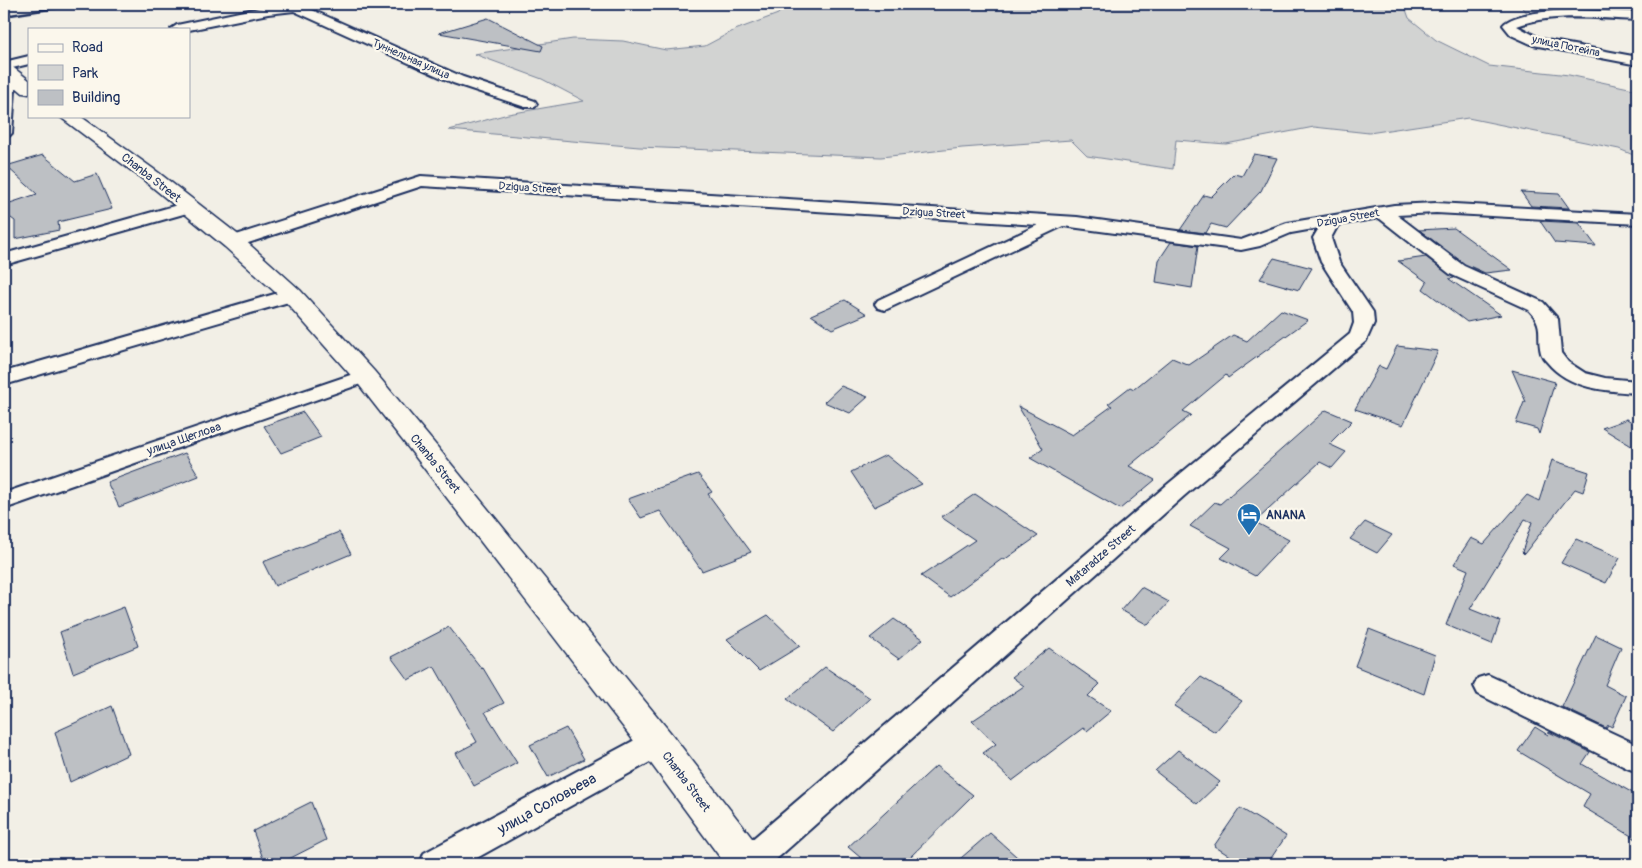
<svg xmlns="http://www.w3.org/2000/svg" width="1642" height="868" font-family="Pangolin,sans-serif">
  <rect width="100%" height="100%" fill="#f2efe6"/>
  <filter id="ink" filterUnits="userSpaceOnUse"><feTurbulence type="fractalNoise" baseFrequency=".02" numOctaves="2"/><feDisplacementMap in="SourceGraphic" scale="10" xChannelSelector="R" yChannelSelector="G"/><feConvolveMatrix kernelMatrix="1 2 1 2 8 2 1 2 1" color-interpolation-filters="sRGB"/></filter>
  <g filter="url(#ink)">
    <g fill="#d2d3d2" stroke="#768198">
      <path d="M 782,4 L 1404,4 L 1409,18 L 1436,40 L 1489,66 L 1569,75 L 1638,90 L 1638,157 L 1619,149 L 1468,118 L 1369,133 L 1314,127 L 1226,144 L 1176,140 L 1173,169 L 1087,156 L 1071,140 L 962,148 L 881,157 L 639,147 L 449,130 L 508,114 L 584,101 L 542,79 L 474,54 L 573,39 L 623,41 L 666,50 L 705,46 L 735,30 L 778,14 L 783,8 Z"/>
      <path d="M 1520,4 L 1580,4 L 1561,13 L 1528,14 Z"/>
    </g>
    <g fill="#bdc0c4" stroke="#1b2f5e">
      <path d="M 488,18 L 543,46 L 541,51 L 439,33 Z"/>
      <path d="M 1254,154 L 1277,158 L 1261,191 L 1226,228 L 1211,224 L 1206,233 L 1180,230 L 1204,195 L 1211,197 L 1234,174 L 1242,176 Z"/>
      <path d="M 43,155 L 75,181 L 97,174 L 112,209 L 58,222 L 59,230 L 15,239 L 15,221 L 4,213 L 4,205 L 37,194 L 6,166 Z"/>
      <path d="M 1521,192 L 1559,194 L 1569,208 L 1531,206 Z"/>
      <path d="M 1540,221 L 1579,223 L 1596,246 L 1555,243 Z"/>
      <path d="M 1454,228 L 1512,270 L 1485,273 L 1465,264 L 1419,230 Z"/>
      <path d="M 1171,242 L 1198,246 L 1192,288 L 1156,282 L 1159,260 Z"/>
      <path d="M 1426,257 L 1454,278 L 1449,279 L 1501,315 L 1467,322 L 1423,289 L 1427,282 L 1398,261 Z"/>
      <path d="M 1274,258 L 1312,268 L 1299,290 L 1260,279 Z"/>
      <path d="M 845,300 L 867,314 L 832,329 L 811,315 Z"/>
      <path d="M 1281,310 L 1308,320 L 1228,378 L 1226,375 L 1183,411 L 1191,415 L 1129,466 L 1155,480 L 1120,509 L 1030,458 L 1043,449 L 1018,406 L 1072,435 L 1112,406 L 1108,404 L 1130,387 L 1134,389 L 1172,358 L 1189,365 L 1233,335 L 1247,341 Z"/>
      <path d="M 1397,346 L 1438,351 L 1403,425 L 1355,409 L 1379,366 L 1386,369 Z"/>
      <path d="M 1512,370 L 1555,382 L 1539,434 L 1537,429 L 1516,423 L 1524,402 L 1526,402 Z"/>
      <path d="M 841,386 L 868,397 L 850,413 L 824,402 Z"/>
      <path d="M 1326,410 L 1352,421 L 1329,444 L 1346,452 L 1332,468 L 1320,462 L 1255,522 L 1289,540 L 1255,576 L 1221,558 L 1231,548 L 1190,526 L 1215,502 L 1220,504 Z"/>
      <path d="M 303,412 L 321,437 L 281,453 L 264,426 Z"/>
      <path d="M 1627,419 L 1638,426 L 1638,450 L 1602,428 Z"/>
      <path d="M 185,453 L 199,476 L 119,507 L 107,482 Z"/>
      <path d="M 886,455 L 922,484 L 874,507 L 851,472 Z"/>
      <path d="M 1552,460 L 1589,472 L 1583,492 L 1575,489 L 1524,554 L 1522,552 L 1532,522 L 1525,519 L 1470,609 L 1500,621 L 1492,644 L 1446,625 L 1468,570 L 1454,564 L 1471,538 L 1484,544 L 1527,495 L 1539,501 Z"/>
      <path d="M 698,474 L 712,492 L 708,494 L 751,552 L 702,571 L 660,511 L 641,518 L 628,499 Z"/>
      <path d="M 975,494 L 1038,536 L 1004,560 L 1002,559 L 950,597 L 921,576 L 975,540 L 941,517 Z"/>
      <path d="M 1365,522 L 1392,535 L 1377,553 L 1350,539 Z"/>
      <path d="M 339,532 L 351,554 L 275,586 L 263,562 Z"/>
      <path d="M 1576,539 L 1620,558 L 1606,583 L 1561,563 Z"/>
      <path d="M 1141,587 L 1169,602 L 1148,625 L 1121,610 Z"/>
      <path d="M 124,607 L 138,646 L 73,673 L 60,632 Z"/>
      <path d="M 768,615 L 800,646 L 759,671 L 727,639 Z"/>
      <path d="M 894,619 L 923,639 L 899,659 L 870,638 Z"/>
      <path d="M 449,627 L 482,669 L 483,668 L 504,703 L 485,712 L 517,763 L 474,786 L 456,753 L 477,742 L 434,666 L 408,680 L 391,657 Z"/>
      <path d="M 1369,629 L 1435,655 L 1424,694 L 1355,666 Z"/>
      <path d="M 1596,635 L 1621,647 L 1605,685 L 1626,696 L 1612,727 L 1608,725 L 1606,728 L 1562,707 Z"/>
      <path d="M 1049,648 L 1100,684 L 1088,696 L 1111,711 L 1087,731 L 1083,728 L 1012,781 L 983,753 L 996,744 L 972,721 L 1024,686 L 1012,677 Z"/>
      <path d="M 825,667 L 870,698 L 833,732 L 787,699 Z"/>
      <path d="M 1201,677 L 1242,701 L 1215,732 L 1174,706 Z"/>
      <path d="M 112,706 L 129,754 L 70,782 L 55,732 Z"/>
      <path d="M 1535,727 L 1548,735 L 1549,732 L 1590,752 L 1582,764 L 1638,796 L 1638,840 L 1583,807 L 1590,794 L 1518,751 Z"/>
      <path d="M 566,728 L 584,759 L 548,777 L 530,745 Z"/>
      <path d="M 1178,750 L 1220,782 L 1197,804 L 1155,771 Z"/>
      <path d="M 936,766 L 973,795 L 903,864 L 868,864 L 848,847 Z"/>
      <path d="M 311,802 L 326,840 L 279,864 L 265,864 L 253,831 Z"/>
      <path d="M 1240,808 L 1286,836 L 1267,864 L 1242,864 L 1214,846 Z"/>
      <path d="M 990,833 L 1025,864 L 954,864 Z"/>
    </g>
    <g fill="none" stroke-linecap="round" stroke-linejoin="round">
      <g stroke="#1b2f5e" stroke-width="4">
        <g id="minor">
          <path d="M 291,4 L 316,4 L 315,8 L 310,9 L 463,77 L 535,101 L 537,104 L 535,107 L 525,107 L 453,83 L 294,11 L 268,14 L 189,30 L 189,29 L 171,29 L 177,25 L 268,6 Z"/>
          <path d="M 1572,10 L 1638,12 L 1638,20 C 1598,19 1555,12 1517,26 L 1541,39 L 1638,57 L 1638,65 L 1533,45 L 1511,35 L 1503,25 C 1515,12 1555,11 1572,10 Z"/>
          <path d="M 29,56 L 29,64 L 4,70 L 4,62 Z"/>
          <path d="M 17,77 L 24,81 L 15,90 L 12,133 L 9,136 L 4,138 L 4,85 L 12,78 Z"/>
          <path d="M 421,176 L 1077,217 L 1241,240 L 1287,223 L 1394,205 L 1436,203 L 1638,214 L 1638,224 L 1436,213 L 1397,215 L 1464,266 L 1543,302 L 1558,319 L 1561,353 L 1568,362 L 1585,373 L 1605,378 L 1638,381 L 1638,393 C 1606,391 1569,389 1547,362 C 1544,359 1542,356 1541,353 C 1536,333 1545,327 1529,310 L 1450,274 L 1379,218 L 1338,225 L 1331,238 L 1339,262 L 1373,312 L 1374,323 L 1366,341 L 1184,496 L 771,864 L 732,864 L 736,853 L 1168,484 L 1350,334 L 1354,323 L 1353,312 L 1321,262 L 1313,238 L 1319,228 L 1291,233 L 1260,246 L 1241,250 L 1063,226 L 885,310 L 878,308 L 875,304 L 878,300 L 1038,225 L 422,186 L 239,246 L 233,247 L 227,246 L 224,242 L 227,238 Z"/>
          <path d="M 188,202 L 194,203 L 196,207 L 194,211 L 4,265 L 4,254 Z"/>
          <path d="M 292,289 L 299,291 L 302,295 L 299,299 L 4,385 L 4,372 Z"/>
          <path d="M 365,370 L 372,372 L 376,376 L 372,380 L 4,509 L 4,493 Z"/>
          <path d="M 1488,675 L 1638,745 L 1638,772 L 1627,768 L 1478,694 L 1474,686 L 1478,678 Z"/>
          <path d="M 657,731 L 668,734 L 672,743 L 668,752 L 466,864 L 420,864 L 424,853 L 646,734 Z"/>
        </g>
      </g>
      <g stroke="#1b2f5e" stroke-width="3">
        <g id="tertiary">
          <path d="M 4,64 L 10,65 L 29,80 L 29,94 L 23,93 L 4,77 Z"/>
          <path d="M 59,116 L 80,116 L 159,173 L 241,237 L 300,290 L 374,371 L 434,443 L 670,732 L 762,851 L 768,864 L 725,864 L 644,754 L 414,455 L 356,381 L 284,300 L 225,247 L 145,181 Z"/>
        </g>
      </g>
      <use href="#minor" fill="#fbf7ec" fill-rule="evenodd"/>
      <use href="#tertiary" fill="#fbf7ec" fill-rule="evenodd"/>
      <path stroke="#1b2f5e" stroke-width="2.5" d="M 4,16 L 82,4"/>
    </g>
  </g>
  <defs>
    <g id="hotel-pin" transform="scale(1.25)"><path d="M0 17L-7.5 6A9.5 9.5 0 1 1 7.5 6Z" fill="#1f6fb2" stroke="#fbf7ec"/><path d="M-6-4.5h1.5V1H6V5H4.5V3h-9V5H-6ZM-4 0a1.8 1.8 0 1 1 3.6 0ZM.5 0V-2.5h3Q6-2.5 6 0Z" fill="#fff"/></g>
  </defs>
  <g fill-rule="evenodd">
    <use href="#hotel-pin" x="1249" y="515"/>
  </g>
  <g text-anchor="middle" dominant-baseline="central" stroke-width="4.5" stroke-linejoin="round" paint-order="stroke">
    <g font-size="11" fill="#1b2f5e" stroke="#fbf7ec">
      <text transform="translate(1566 46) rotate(12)">улица Потейпа</text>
      <text transform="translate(411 59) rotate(24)">Туннельная улица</text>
      <text transform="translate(530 188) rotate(4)">Dzigua Street</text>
      <text transform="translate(934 213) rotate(3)">Dzigua Street</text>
      <text transform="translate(1348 218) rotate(-10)">Dzigua Street</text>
    </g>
    <g font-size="12" fill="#1b2f5e" stroke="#fbf7ec">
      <text transform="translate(151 178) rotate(38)">Chanba Street</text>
      <text transform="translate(184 439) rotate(-19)">улица Щеглова</text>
      <text transform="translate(435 464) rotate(51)">Chanba Street</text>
      <text transform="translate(1101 556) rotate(-41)">Mataradze Street</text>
      <text transform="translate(686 782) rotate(53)">Chanba Street</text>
    </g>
    <g font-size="12" font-weight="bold" fill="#1b2f5e" stroke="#fbf7ec" text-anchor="start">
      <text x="1266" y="515">ANANA</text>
    </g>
    <g font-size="15" fill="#1b2f5e" stroke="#fbf7ec">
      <text transform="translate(547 804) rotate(-29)">улица Соловьева</text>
    </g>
  </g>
  <rect width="1642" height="868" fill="none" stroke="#fbf7ec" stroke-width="20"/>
  <rect x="10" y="10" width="1622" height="848" fill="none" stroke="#1b2f5e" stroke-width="2" filter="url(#ink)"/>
  <rect x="28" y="28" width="162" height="90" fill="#fbf7ec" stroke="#a1a7b3"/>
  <rect x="38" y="44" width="25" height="8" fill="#fbf7ec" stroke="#a1a7b3"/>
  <text x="72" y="52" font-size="15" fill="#1b2f5e">Road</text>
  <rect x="38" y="65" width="25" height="15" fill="#d2d3d2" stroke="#a1a7b3"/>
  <text x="72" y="78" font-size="15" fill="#1b2f5e">Park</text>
  <rect x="38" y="90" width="25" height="15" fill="#bdc0c4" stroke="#a1a7b3"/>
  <text x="72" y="102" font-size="15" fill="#1b2f5e">Building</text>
</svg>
